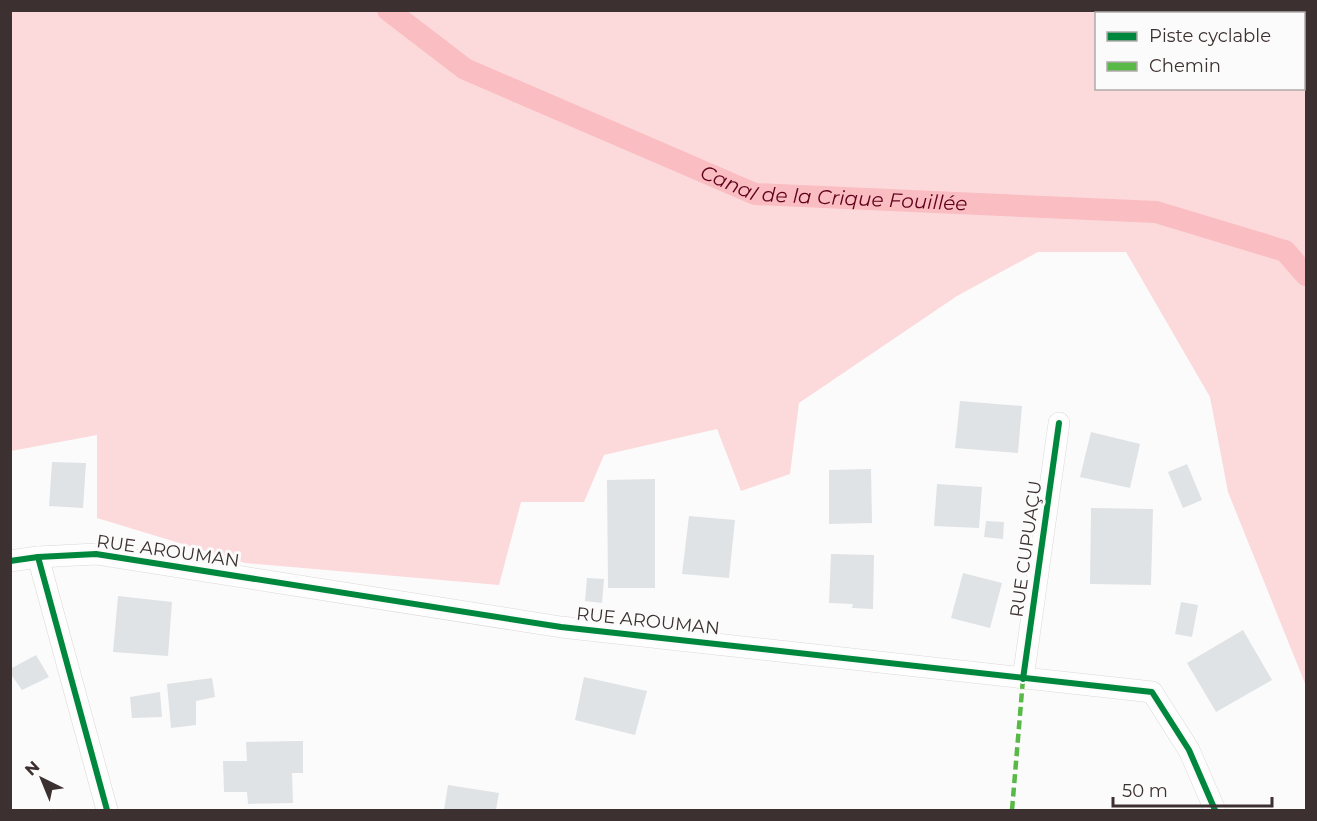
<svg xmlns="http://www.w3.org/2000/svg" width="1317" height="821" font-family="Montserrat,sans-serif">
  <rect width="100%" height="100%" fill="#fbfbfb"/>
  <path fill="#fcdadc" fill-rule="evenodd" d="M 11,10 L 1306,11 L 1306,686 L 1228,492 L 1210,397 L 1126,252 L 1038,252 L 957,296 L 799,403 L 790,474 L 741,491 L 717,429 L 604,455 L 584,502 L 521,502 L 499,585 L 245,563 L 97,518 L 97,435 L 11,451 ZM 1096,14 L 1304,14 L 1304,88 L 1096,88 Z"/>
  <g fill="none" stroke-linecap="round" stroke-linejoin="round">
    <path stroke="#fabdc2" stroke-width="22" id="s1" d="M 388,10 L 465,69 L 755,194 L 1156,212 L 1285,251 L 1306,275"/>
  </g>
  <g fill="#dfe3e5">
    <path d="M 960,401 L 1022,406 L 1018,453 L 955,448 Z"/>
    <path d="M 1091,432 L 1140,444 L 1130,488 L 1080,477 Z"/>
    <path d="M 52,462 L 86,463 L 83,508 L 49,506 Z"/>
    <path d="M 1187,464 L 1202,500 L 1183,508 L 1168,472 Z"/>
    <path d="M 871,469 L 872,523 L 829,524 L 829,470 Z"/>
    <path d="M 655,479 L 655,588 L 608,588 L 607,480 Z"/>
    <path d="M 937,484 L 982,487 L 979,528 L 934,526 Z"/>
    <path d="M 1091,508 L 1153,509 L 1151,585 L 1090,584 Z"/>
    <path d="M 689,516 L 735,520 L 729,578 L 682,574 Z"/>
    <path d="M 986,521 L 1004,522 L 1003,539 L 984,537 Z"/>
    <path d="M 831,554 L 874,555 L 873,609 L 852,608 L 853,604 L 829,603 Z"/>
    <path d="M 963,573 L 1002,583 L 990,628 L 951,618 Z"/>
    <path d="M 587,578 L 604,579 L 602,603 L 585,601 Z"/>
    <path d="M 118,596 L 172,602 L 168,656 L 113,652 Z"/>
    <path d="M 1181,602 L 1198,605 L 1192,637 L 1175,634 Z"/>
    <path d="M 1243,630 L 1272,680 L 1216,712 L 1187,663 Z"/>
    <path d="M 36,655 L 49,677 L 22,690 L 10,673 L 10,669 Z"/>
    <path d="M 584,677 L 647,691 L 635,735 L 575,720 Z"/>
    <path d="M 212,678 L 215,697 L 196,701 L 196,725 L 171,728 L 167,684 Z"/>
    <path d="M 160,692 L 162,717 L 132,718 L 130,697 Z"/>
    <path d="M 303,741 L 303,773 L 292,773 L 293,803 L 248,804 L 247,792 L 224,792 L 223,761 L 247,761 L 246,742 Z"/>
    <path d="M 448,785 L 499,793 L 496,810 L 444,810 Z"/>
  </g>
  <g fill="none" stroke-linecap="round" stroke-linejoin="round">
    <g stroke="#ddd7d7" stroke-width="22">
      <g id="street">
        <path d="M 38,557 L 107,810"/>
        <path d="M 10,561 L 38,557 L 96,554 L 561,627 L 1152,692 L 1189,750 L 1215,810"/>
        <path d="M 1023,679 L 1059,423"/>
      </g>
    </g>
    <use href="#street" stroke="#fefefe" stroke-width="21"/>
    <path stroke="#58b947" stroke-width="4.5" stroke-dasharray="9 4.5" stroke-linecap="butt" d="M 1012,810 L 1023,679"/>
    <g stroke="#fbfbfb" stroke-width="10">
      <g id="cycleway">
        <path d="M 38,557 L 107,810"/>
        <path d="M 10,561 L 38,557 L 96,554 L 561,627 L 1152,692 L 1189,750 L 1215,810"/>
        <path d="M 1023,679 L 1059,423"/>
      </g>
    </g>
    <use href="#cycleway" stroke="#00873e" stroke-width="6"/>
  </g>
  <g text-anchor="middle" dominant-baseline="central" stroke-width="6" stroke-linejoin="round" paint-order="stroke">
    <g font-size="18" fill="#3c3030" stroke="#fbfbfb">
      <text transform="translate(1026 549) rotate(-82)">RUE CUPUAÇU</text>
      <text transform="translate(168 551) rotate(8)">RUE AROUMAN</text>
      <text transform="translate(648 621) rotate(6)">RUE AROUMAN</text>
    </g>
    <g font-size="20" font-style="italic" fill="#60001b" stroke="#fbfbfb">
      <text stroke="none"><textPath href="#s1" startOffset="490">Canal de la Crique Fouillée</textPath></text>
    </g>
  </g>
  <rect width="1317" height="821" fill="none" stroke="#3c3030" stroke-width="24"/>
  <rect x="1095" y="12" width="210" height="78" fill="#fbfbfb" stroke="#afaaaa" stroke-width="1.5"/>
  <rect x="1107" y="32" width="30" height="9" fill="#00873e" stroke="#afaaaa" stroke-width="1.5"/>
  <text x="1149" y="42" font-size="18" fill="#3c3030">Piste cyclable</text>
  <rect x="1107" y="62" width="30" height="9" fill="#58b947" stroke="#afaaaa" stroke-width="1.5"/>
  <text x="1149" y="72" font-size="18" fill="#3c3030">Chemin</text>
  <g transform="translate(42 779) rotate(317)" stroke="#fbfbfb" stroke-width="4.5" paint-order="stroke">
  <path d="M0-4.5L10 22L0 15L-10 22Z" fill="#3c3030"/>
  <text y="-9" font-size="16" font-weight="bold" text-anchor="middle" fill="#3c3030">N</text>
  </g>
  <path d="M1113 797v9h159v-9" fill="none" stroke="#3c3030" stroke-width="3"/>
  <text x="1122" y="797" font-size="18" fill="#3c3030" stroke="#fbfbfb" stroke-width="4.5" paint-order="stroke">50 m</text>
</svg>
